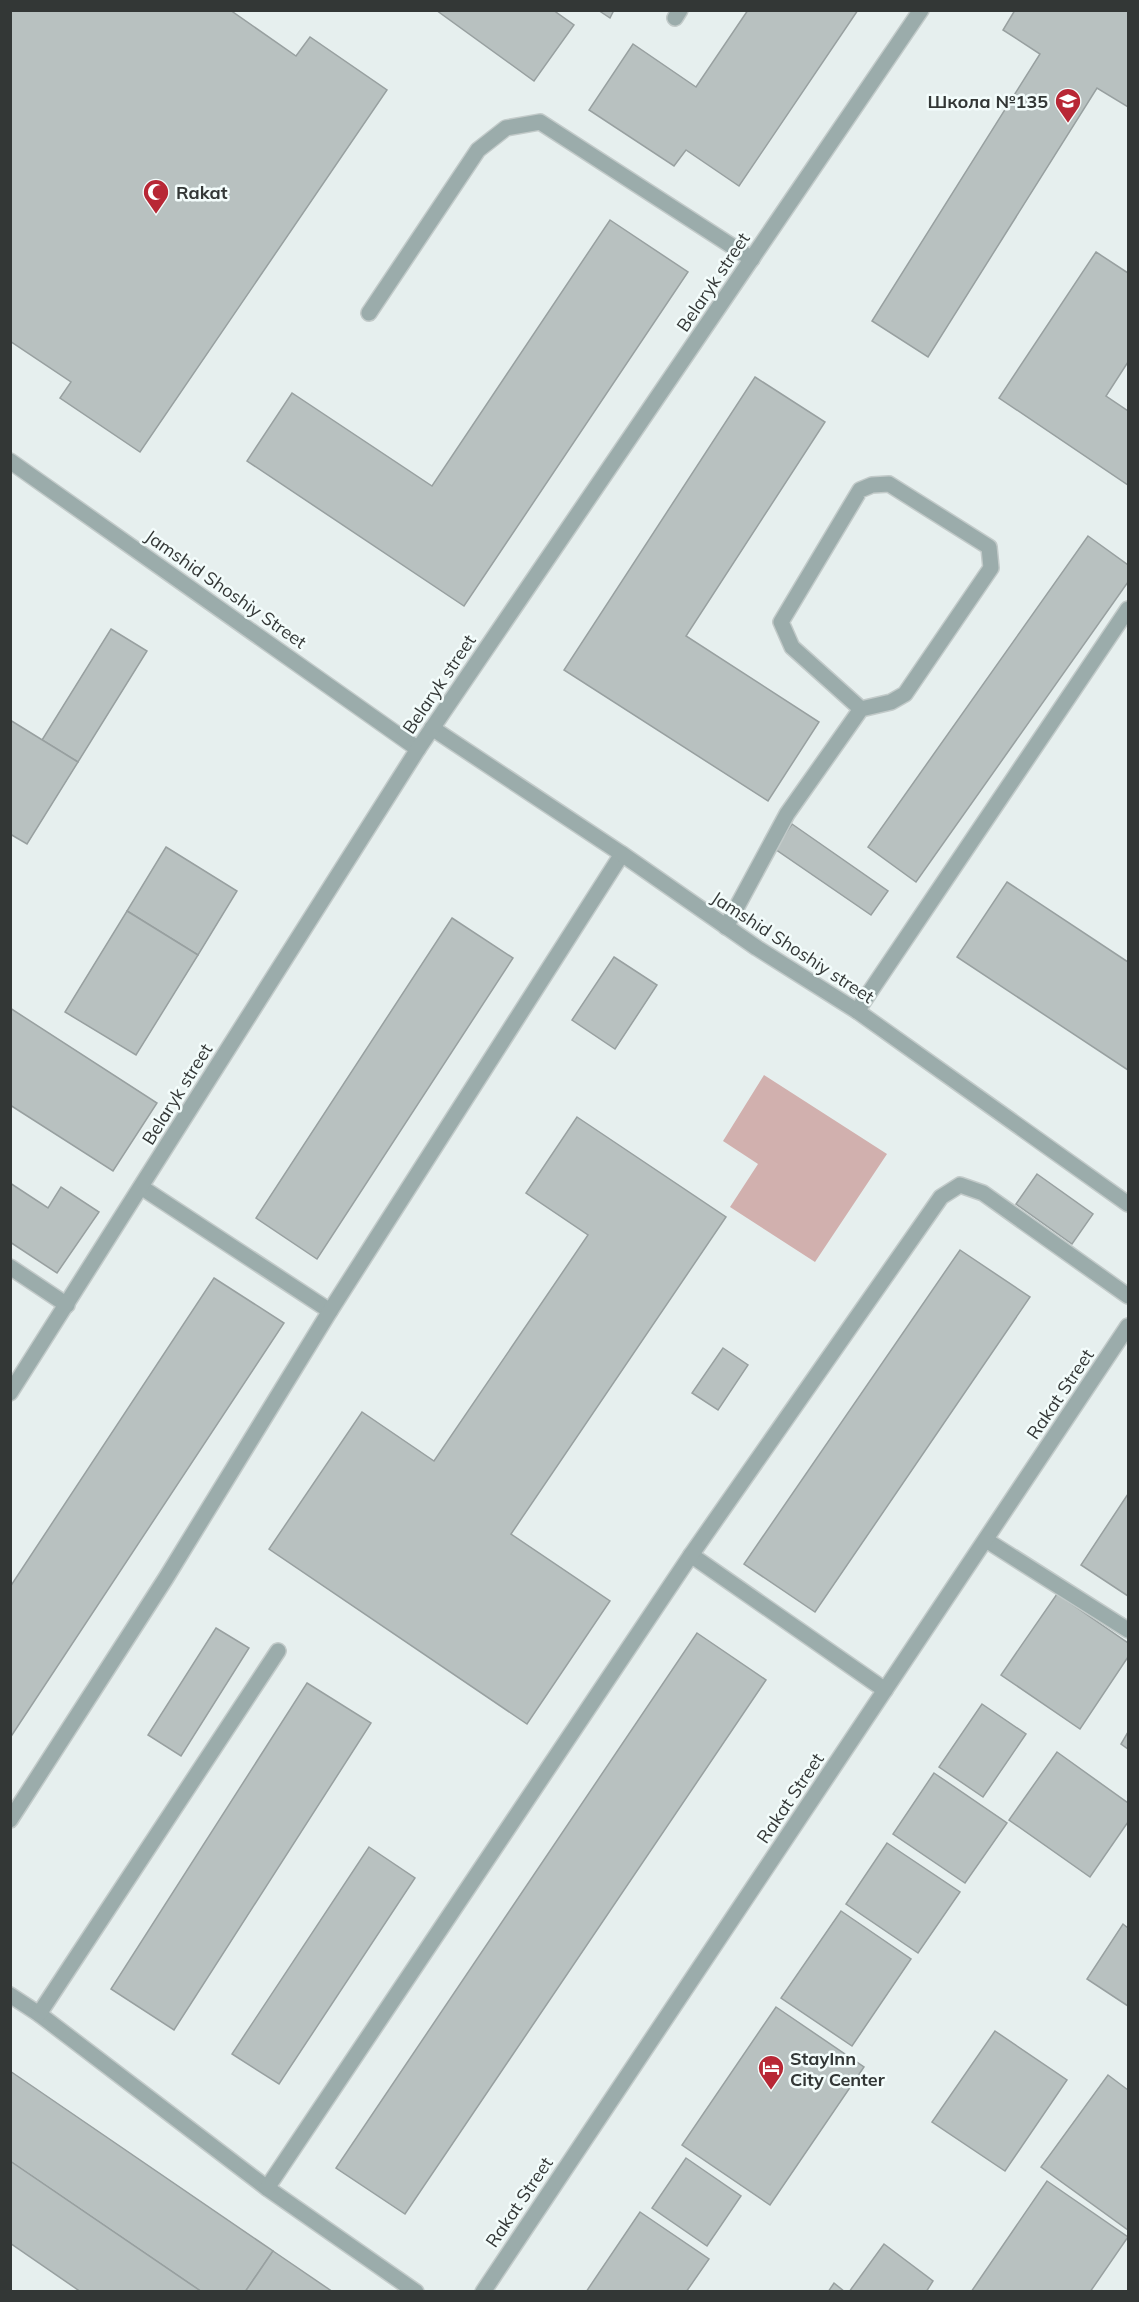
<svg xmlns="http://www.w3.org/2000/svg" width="1139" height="2302" font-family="Mulish,sans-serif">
  <rect width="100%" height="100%" fill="#e6efee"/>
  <path fill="#d1b0ae" d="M 764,1075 L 887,1154 L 815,1262 L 730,1207 L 758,1164 L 723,1141 Z"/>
  <g fill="#b8c1c0" stroke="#98a0a0" stroke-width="1.5">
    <path d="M 10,10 L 230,10 L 296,56 L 310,37 L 387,90 L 140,452 L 60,398 L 71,382 L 10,341 Z"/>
    <path d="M 436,10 L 553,10 L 574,25 L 534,81 Z"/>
    <path d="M 598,10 L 614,10 L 610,18 Z"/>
    <path d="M 748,10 L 858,10 L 739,186 L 686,150 L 674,166 L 589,110 L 633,44 L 696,87 Z"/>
    <path d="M 1015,10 L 1128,10 L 1128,107 L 1097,88 L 928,357 L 872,321 L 1040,54 L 1003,30 Z"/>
    <path d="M 610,220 L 688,272 L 464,606 L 247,461 L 292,393 L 432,486 Z"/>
    <path d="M 1096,252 L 1128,273 L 1128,362 L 1106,396 L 1128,411 L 1128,485 L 999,398 Z"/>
    <path d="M 755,377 L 825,422 L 686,636 L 819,722 L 768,801 L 564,670 Z"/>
    <path d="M 1088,536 L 1128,565 L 1128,582 L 916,882 L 868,847 Z"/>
    <path d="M 111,629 L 147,651 L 78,762 L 42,740 Z"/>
    <path d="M 10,720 L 78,762 L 27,844 L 10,834 Z"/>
    <path d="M 792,824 L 888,891 L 871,915 L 775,849 Z"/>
    <path d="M 166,847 L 237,891 L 198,955 L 127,911 Z"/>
    <path d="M 1007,882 L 1128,962 L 1128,1070 L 957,957 Z"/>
    <path d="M 127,911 L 198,955 L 136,1055 L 65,1012 Z"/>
    <path d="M 452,918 L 513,958 L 317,1259 L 256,1218 Z"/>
    <path d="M 614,957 L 657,985 L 615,1049 L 572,1020 Z"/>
    <path d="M 10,1008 L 157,1103 L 113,1171 L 10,1105 Z"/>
    <path d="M 577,1117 L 726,1217 L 511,1534 L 610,1601 L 527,1724 L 269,1549 L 362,1412 L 434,1461 L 588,1235 L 526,1193 Z"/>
    <path d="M 1037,1174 L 1093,1214 L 1072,1244 L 1016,1204 Z"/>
    <path d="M 10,1183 L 48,1208 L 61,1187 L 99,1212 L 57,1273 L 10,1242 Z"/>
    <path d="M 960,1250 L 1030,1297 L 815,1612 L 744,1564 Z"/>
    <path d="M 214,1278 L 284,1323 L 10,1738 L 10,1587 Z"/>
    <path d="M 723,1348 L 748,1365 L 718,1410 L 692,1393 Z"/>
    <path d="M 1128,1494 L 1128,1596 L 1081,1565 Z"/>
    <path d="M 1057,1594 L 1128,1643 L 1128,1657 L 1080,1729 L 1001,1675 Z"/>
    <path d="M 216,1628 L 249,1648 L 181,1756 L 148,1735 Z"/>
    <path d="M 697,1633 L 766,1680 L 405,2214 L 336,2168 Z"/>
    <path d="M 307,1683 L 371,1723 L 174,2030 L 111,1989 Z"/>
    <path d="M 982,1704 L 1026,1734 L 983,1797 L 939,1767 Z"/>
    <path d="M 1128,1732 L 1128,1749 L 1121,1744 Z"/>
    <path d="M 1057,1752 L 1128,1803 L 1128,1822 L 1090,1877 L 1009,1820 Z"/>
    <path d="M 934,1773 L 1007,1823 L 965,1883 L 893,1834 Z"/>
    <path d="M 887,1843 L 960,1892 L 918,1953 L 846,1904 Z"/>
    <path d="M 369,1847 L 415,1878 L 279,2084 L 232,2054 Z"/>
    <path d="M 841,1911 L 911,1959 L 852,2046 L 781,1998 Z"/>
    <path d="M 1123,1924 L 1128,1928 L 1128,2006 L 1087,1979 Z"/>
    <path d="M 776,2007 L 864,2067 L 770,2205 L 682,2145 Z"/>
    <path d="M 995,2031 L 1067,2080 L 1005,2171 L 932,2122 Z"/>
    <path d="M 10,2071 L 273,2251 L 245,2292 L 202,2292 L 10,2161 Z"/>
    <path d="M 1108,2075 L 1128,2090 L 1128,2230 L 1041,2167 Z"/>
    <path d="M 686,2158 L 741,2196 L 707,2246 L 652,2208 Z"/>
    <path d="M 10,2161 L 202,2292 L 81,2292 L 10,2243 Z"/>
    <path d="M 1047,2181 L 1128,2237 L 1090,2292 L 971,2292 Z"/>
    <path d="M 640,2212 L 709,2259 L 686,2292 L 586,2292 Z"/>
    <path d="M 884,2244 L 933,2281 L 926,2292 L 849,2292 Z"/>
    <path d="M 273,2251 L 333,2292 L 245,2292 Z"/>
    <path d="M 834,2283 L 845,2292 L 828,2292 Z"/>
  </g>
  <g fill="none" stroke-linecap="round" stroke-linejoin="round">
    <g stroke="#c2cac9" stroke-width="18">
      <g id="service">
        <path d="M 675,18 L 680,10"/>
        <path d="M 369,313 L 478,150 L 506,128 L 540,122 L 752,259"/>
        <path d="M 726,927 L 787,814 L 861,709 L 891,702 L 905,694 L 991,568 L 989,547 L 889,484 L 872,485 L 860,490 L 781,622 L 792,647 L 861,709"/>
        <path d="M 857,1011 L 1128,609"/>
        <path d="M 141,1187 L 330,1311"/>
        <path d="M 691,1555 L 885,1690"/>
        <path d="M 10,1820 L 166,1578 L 330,1311 L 622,854"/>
        <path d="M 10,1995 L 39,2014 L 267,2188 L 416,2292"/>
        <path d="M 39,2014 L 278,1651"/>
        <path d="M 267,2188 L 691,1555 L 941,1197 L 960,1185 L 983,1193 L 1128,1296"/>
      </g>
    </g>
    <g stroke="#c2cac9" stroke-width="18">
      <g id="minor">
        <path d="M 10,461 L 418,749"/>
        <path d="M 432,728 L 622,854 L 757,948 L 857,1011 L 1128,1204"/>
        <path d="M 10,1267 L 67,1305"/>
        <path d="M 10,1393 L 418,749 L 921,10"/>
        <path d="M 986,1540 L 1128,1630"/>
        <path d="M 483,2292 L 1128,1326"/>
      </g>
    </g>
    <use href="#service" stroke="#9bacab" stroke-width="15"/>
    <use href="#minor" stroke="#9bacab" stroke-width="15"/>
  </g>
  <defs>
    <g id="school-pin" transform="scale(1.35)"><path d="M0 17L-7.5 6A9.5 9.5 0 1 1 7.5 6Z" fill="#b82735" stroke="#f3fcfb"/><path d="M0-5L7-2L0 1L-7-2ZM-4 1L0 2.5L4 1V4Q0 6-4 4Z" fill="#fff"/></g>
    <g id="mosque-pin" transform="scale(1.35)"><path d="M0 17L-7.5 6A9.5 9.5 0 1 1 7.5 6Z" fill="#b82735" stroke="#f3fcfb"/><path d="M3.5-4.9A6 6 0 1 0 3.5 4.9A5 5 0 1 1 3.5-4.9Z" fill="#fff"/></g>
    <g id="hotel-pin" transform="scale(1.35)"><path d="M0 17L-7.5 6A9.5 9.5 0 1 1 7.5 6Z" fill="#b82735" stroke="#f3fcfb"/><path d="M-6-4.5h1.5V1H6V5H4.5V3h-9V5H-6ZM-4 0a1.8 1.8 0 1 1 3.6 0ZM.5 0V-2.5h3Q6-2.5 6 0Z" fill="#fff"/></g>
  </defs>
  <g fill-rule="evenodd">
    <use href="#school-pin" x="1068" y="101"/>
    <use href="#mosque-pin" x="156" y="192"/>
    <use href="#hotel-pin" x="771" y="2068"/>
  </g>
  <g text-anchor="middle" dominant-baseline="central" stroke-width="5" stroke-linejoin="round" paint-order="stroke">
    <g font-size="18" font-weight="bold" fill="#333736" stroke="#f3fcfb" text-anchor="start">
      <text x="1048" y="101" text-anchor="end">Школа №135</text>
      <text x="176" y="192">Rakat</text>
      <text x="790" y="2058">StayInn<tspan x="790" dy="21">City Center</tspan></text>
    </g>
    <g font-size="18" fill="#333736" stroke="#f3fcfb">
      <text transform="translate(713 282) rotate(-56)">Belaryk street</text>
      <text transform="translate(226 589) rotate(35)">Jamshid Shoshiy Street</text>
      <text transform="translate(439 684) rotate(-56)">Belaryk street</text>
      <text transform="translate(793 947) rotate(33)">Jamshid Shoshiy street</text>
      <text transform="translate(177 1094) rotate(-58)">Belaryk street</text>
      <text transform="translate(1060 1394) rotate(-56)">Rakat Street</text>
      <text transform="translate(790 1798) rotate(-56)">Rakat Street</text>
      <text transform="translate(519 2202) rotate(-56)">Rakat Street</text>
    </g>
  </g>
  <rect width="1139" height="2302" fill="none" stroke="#333736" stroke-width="24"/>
</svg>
